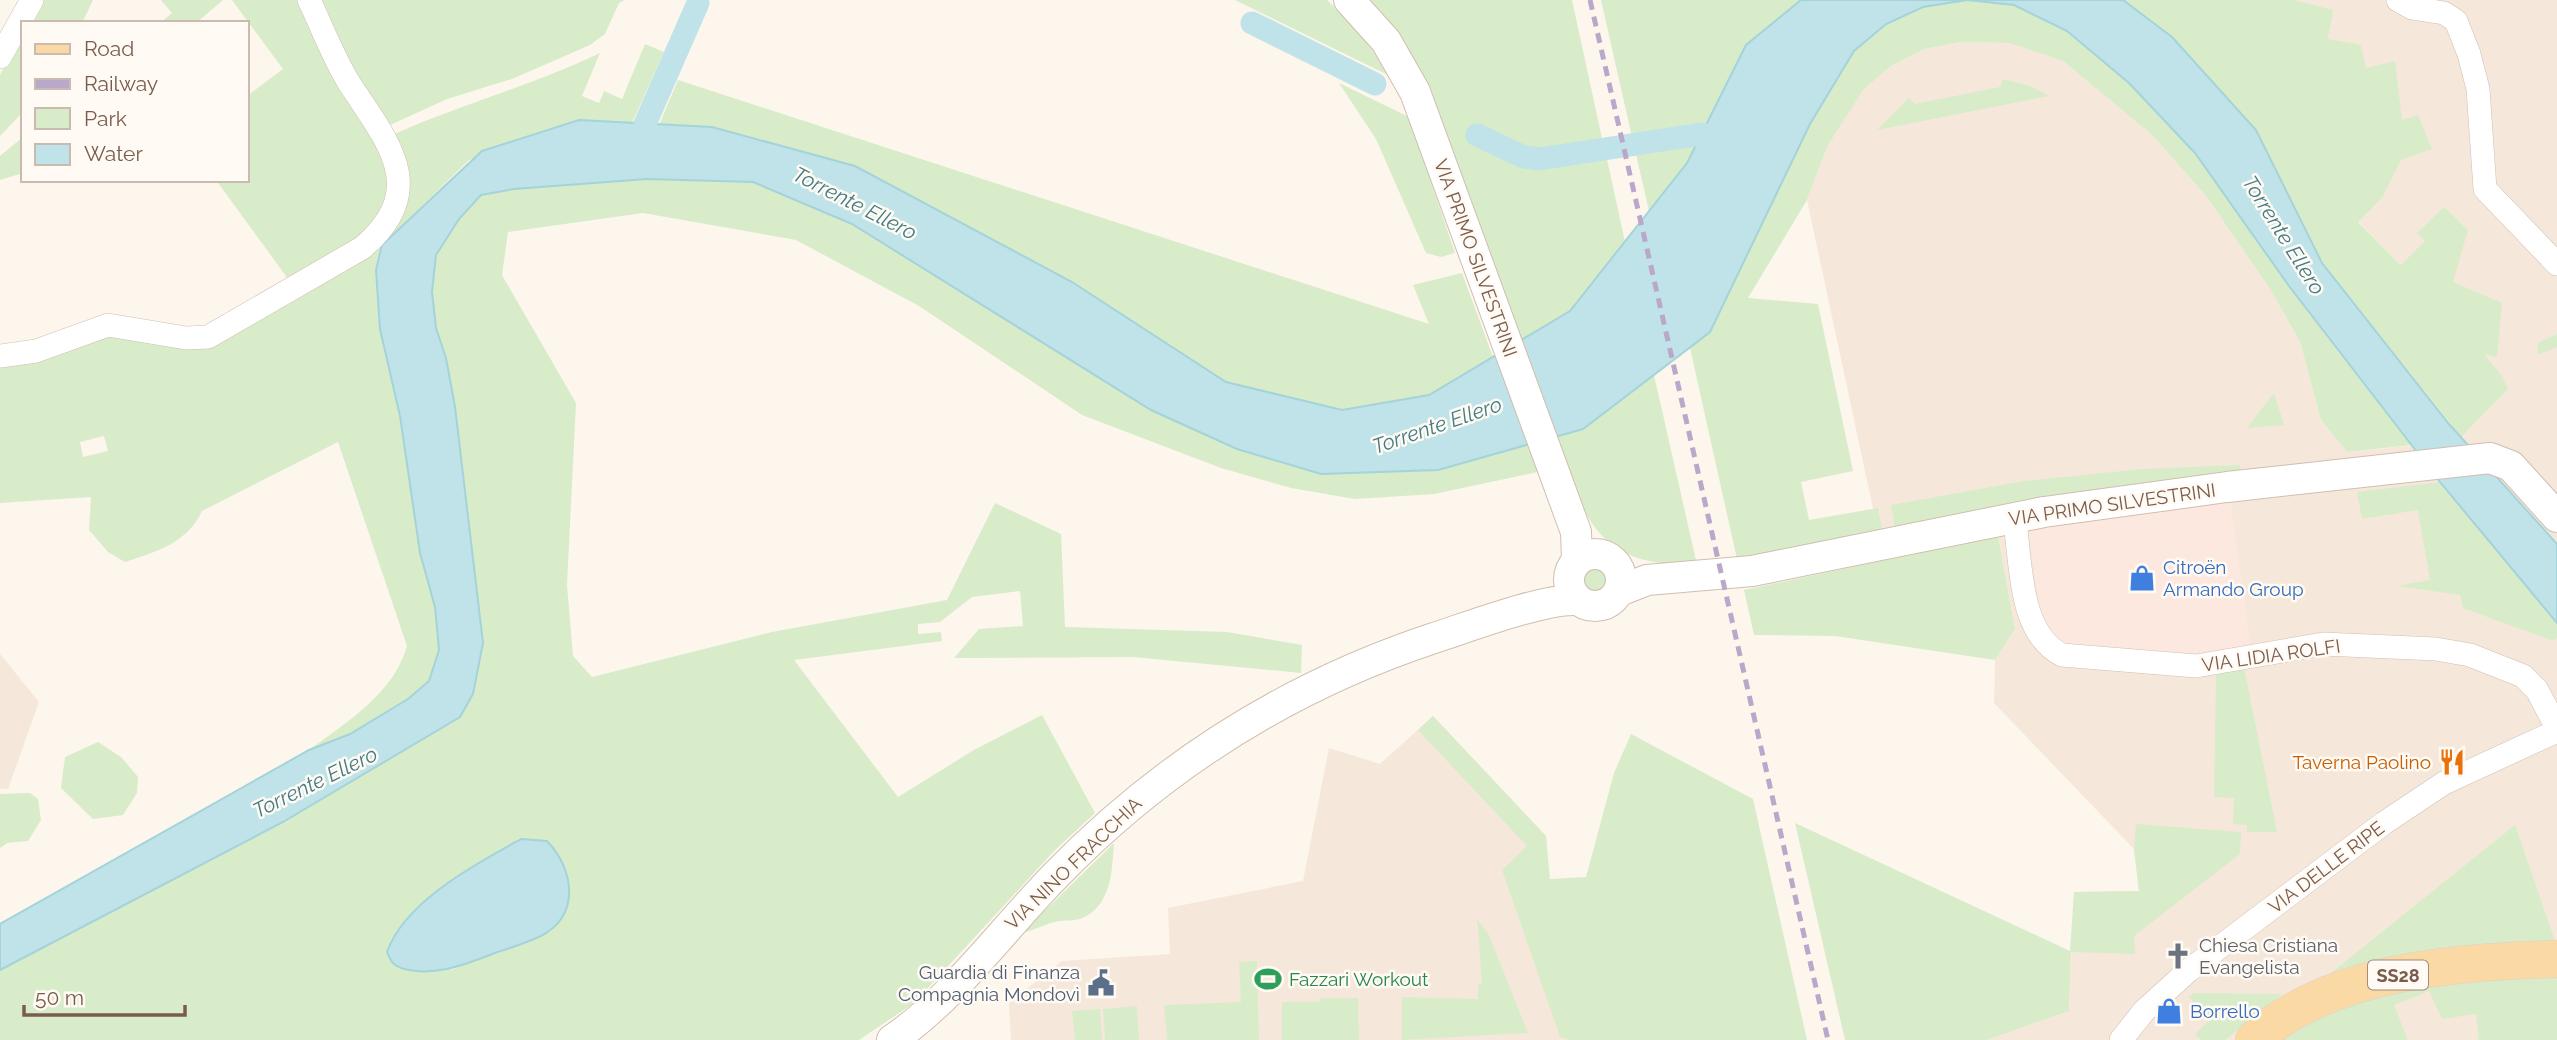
<svg xmlns="http://www.w3.org/2000/svg" width="2557" height="1040" font-family="Raleway,sans-serif">
  <rect width="100%" height="100%" fill="#fdf6ec"/>
  <g fill="#f5e8da">
    <path d="M 2295,0 L 2557,0 L 2557,1040 L 1987,1040 L 2069,1011 L 2074,892 L 2139,891 L 2134,849 L 1994,703 L 1995,660 L 2015,629 L 1998,536 L 1884,560 L 1807,200 L 1828,145 L 1849,109 L 1863,90 L 1891,66 L 1925,49 L 1961,42 L 2009,43 L 2063,61 L 2152,135 L 2206,196 L 2270,289 L 2300,342 L 2321,420 L 2347,452 L 2457,441 L 2401,265 L 2358,221 L 2382,198 L 2361,46 L 2328,40 L 2332,10 Z"/>
    <path d="M 0,654 L 39,702 L 8,789 L 0,789 Z"/>
    <path d="M 1433,716 L 1546,836 L 1549,879 L 1632,1040 L 1011,1040 L 1009,1003 L 1062,961 L 1170,954 L 1168,908 L 1303,881 L 1329,748 L 1380,764 Z"/>
  </g>
  <path fill="#fde8e0" d="M 2230,498 L 2251,649 L 2197,657 L 2080,649 L 2058,642 L 2041,620 L 2028,527 Z"/>
  <g fill="#d8ecc9" fill-rule="evenodd">
    <path d="M 41,0 L 93,0 L 82,23 L 28,23 Z"/>
    <path d="M 161,0 L 223,0 L 196,23 L 160,23 L 172,13 Z"/>
    <path d="M 232,0 L 300,0 L 378,137 L 390,183 L 376,226 L 291,283 L 216,180 L 247,180 L 247,96 L 283,69 Z"/>
    <path d="M 317,0 L 625,0 L 619,3 L 605,34 L 590,45 L 512,79 L 447,99 L 388,126 L 350,71 Z"/>
    <path d="M 1235,0 L 1327,0 L 1356,28 L 1392,77 Z"/>
    <path d="M 1370,0 L 1572,0 L 1603,143 C 1539,154 1535,155 1476,126 L 1470,139 C 1527,169 1543,171 1607,159 L 1625,242 L 1570,311 L 1519,341 C 1496,274 1474,205 1447,139 C 1427,88 1410,40 1370,0 Z"/>
    <path d="M 1601,0 L 1801,0 L 1746,45 L 1706,125 L 1632,137 Z"/>
    <path d="M 1967,0 L 2014,5 L 2067,31 L 2129,83 L 2195,153 L 2289,286 L 2412,445 L 2347,452 L 2321,420 L 2300,342 L 2270,289 L 2206,196 L 2152,135 L 2063,61 L 2009,43 L 1961,42 L 1925,49 L 1891,66 L 1863,90 L 1828,145 L 1807,200 L 1748,298 L 1818,304 L 1853,471 L 1801,482 L 1809,520 L 1878,508 L 1882,530 L 1737,559 L 1690,348 L 1710,332 L 1810,124 L 1854,51 L 1886,24 L 1923,7 Z"/>
    <path d="M 2123,0 L 2295,0 L 2333,10 L 2328,39 L 2361,45 L 2366,68 L 2395,61 L 2402,120 L 2418,115 L 2432,149 L 2401,160 L 2382,198 L 2358,222 L 2401,265 L 2425,241 L 2417,233 L 2444,207 L 2468,230 L 2453,282 L 2502,303 L 2497,357 L 2484,354 L 2502,376 L 2508,389 L 2461,437 L 2322,263 L 2256,130 Z"/>
    <path d="M 23,33 L 23,112 L 0,136 L 0,75 Z"/>
    <path d="M 645,44 L 664,52 L 632,123 L 579,120 L 469,160 L 382,245 L 376,270 L 380,329 L 400,416 L 420,553 L 435,607 L 440,650 L 429,681 L 408,699 L 350,734 L 309,750 C 347,722 394,693 407,646 L 338,442 L 202,511 C 187,543 158,551 125,562 L 108,552 L 89,530 L 91,497 L 0,503 L 0,362 L 107,331 L 184,343 L 382,237 L 392,135 C 461,104 531,86 600,53 L 582,96 L 599,103 L 604,91 L 622,99 ZM 104,436 L 108,451 L 83,457 L 80,442 Z"/>
    <path d="M 2003,79 L 2030,86 L 2049,96 L 1877,130 L 1909,98 L 1915,104 L 2000,87 Z"/>
    <path d="M 678,80 L 1429,324 L 1413,285 L 1462,273 L 1493,357 L 1429,395 L 1342,410 L 1226,382 L 1072,282 L 712,127 L 659,125 Z"/>
    <path d="M 1339,83 L 1409,117 L 1455,253 L 1441,257 L 1426,253 L 1376,139 Z"/>
    <path d="M 23,137 L 23,173 L 0,180 L 0,156 Z"/>
    <path d="M 1697,144 L 1687,163 L 1649,211 L 1636,154 Z"/>
    <path d="M 647,179 L 753,182 L 852,224 L 1151,410 L 1237,449 L 1321,474 L 1438,470 L 1528,445 L 1538,472 L 1434,494 L 1355,499 L 1291,488 L 1221,468 L 1082,415 L 919,306 L 796,240 L 643,213 L 508,232 L 502,275 L 576,403 L 567,585 L 573,656 L 592,677 L 772,632 L 947,600 L 995,503 L 1061,534 L 1065,627 L 1227,632 L 1302,645 L 1301,673 L 1133,657 L 954,658 L 979,629 L 1023,626 L 1020,591 L 972,597 L 940,622 L 918,624 L 918,634 L 941,632 L 942,641 L 794,660 L 898,797 L 974,750 L 1042,715 L 1095,813 L 1055,850 L 914,1003 L 859,1040 L 0,1040 L 0,970 L 283,822 L 460,717 L 446,358 L 436,328 L 432,292 L 436,255 L 459,219 L 481,195 L 514,189 ZM 521,839 L 556,925 L 541,935 L 451,970 L 408,918 L 442,888 Z"/>
    <path d="M 2557,334 L 2557,347 L 2537,355 L 2539,342 Z"/>
    <path d="M 1654,375 L 1697,565 C 1596,567 1586,520 1554,438 L 1584,429 Z"/>
    <path d="M 2274,393 L 2284,425 L 2247,428 Z"/>
    <path d="M 2239,465 L 2241,472 L 1895,528 L 1891,505 L 2024,481 L 2142,469 Z"/>
    <path d="M 2440,482 L 2557,623 L 2557,638 L 2553,641 L 2463,608 L 2460,595 L 2396,586 L 2430,580 L 2418,510 L 2362,519 L 2357,492 Z"/>
    <path d="M 1998,536 L 2015,629 L 1995,660 L 1835,636 L 1754,635 L 1744,590 Z"/>
    <circle cx="1594" cy="579" r="12"/>
    <path d="M 2244,668 L 2277,832 L 2247,832 L 2247,825 L 2233,824 L 2234,798 L 2214,797 L 2216,675 Z"/>
    <path d="M 1433,716 L 1546,836 L 1550,879 L 1586,877 L 1614,773 L 1631,734 L 1753,799 L 1807,1040 L 1569,1040 L 1560,1037 L 1502,870 L 1527,846 L 1418,730 Z"/>
    <path d="M 98,742 L 121,757 L 138,777 L 137,793 L 123,815 L 93,819 L 61,788 L 65,757 Z"/>
    <path d="M 30,793 L 38,799 L 41,820 L 28,841 L 7,843 L 0,848 L 0,794 Z"/>
    <path d="M 1795,823 L 2070,951 L 2074,892 L 2139,891 L 2134,849 L 2136,824 L 2241,832 L 2240,854 L 2134,936 L 2135,954 L 2071,952 L 2069,1011 L 1987,1040 L 1845,1040 Z"/>
    <path d="M 2515,825 L 2555,941 L 2504,944 L 2378,961 L 2331,973 Z"/>
    <path d="M 1114,843 C 1112,870 1112,907 1080,919 C 1073,921 1066,920 1059,921 C 1047,923 1035,930 1022,933 Z"/>
    <path d="M 1477,919 L 1489,935 L 1528,1033 L 1402,1040 L 1402,997 L 1478,999 L 1478,984 L 1482,983 Z"/>
    <path d="M 1257,961 L 1259,1040 L 1167,1040 L 1164,1005 L 1241,1002 L 1239,962 Z"/>
    <path d="M 2557,977 L 2557,1040 L 2479,1040 L 2476,1014 L 2442,1019 L 2429,991 L 2394,1005 L 2408,1040 L 2282,1040 C 2342,990 2481,976 2557,977 Z"/>
    <path d="M 2194,993 L 2282,994 L 2225,1040 L 2201,1040 L 2195,1034 L 2210,1020 L 2189,997 Z"/>
    <path d="M 1320,998 L 1358,998 L 1359,1040 L 1282,1040 L 1282,1002 L 1319,1002 Z"/>
    <path d="M 1137,1006 L 1139,1040 L 1105,1040 L 1103,1009 Z"/>
    <path d="M 1100,1009 L 1102,1040 L 1075,1040 L 1072,1011 Z"/>
  </g>
  <g fill="#bfe3e8" stroke="#a5d3da" stroke-width="2">
    <path d="M 1801,0 L 2123,0 L 2172,37 L 2256,130 L 2322,263 L 2449,424 L 2557,544 L 2557,623 L 2440,482 L 2289,286 L 2195,153 L 2129,83 L 2067,31 L 2014,5 L 1967,0 L 1923,7 L 1886,24 L 1854,51 L 1810,124 L 1710,332 L 1583,429 L 1438,470 L 1321,474 L 1237,449 L 1151,410 L 852,224 L 753,182 L 647,179 L 514,189 L 481,195 L 459,219 L 436,255 L 432,292 L 436,328 L 446,358 L 455,407 L 483,643 L 473,694 L 460,717 L 283,822 L 0,970 L 0,924 L 309,750 L 350,734 L 408,699 L 429,681 L 439,650 L 435,607 L 420,553 L 400,416 L 380,329 L 376,270 L 382,245 L 482,151 L 579,120 L 712,127 L 855,166 L 1072,282 L 1226,382 L 1342,410 L 1429,395 L 1570,311 L 1687,163 L 1746,45 Z"/>
    <path d="M 521,839 L 547,841 C 574,869 581,915 541,936 C 526,943 510,948 495,953 C 466,964 433,978 401,968 C 392,965 390,959 387,952 C 405,901 476,864 521,839 Z"/>
  </g>
  <g fill="none" stroke-linecap="round" stroke-linejoin="round">
    <g stroke="#bfe3e8" stroke-width="23">
      <path d="M 1252,23 L 1375,84"/>
      <path d="M 645,124 L 698,3"/>
      <path d="M 1477,135 L 1524,157 L 1539,159 L 1702,134"/>
    </g>
    <g stroke="#d1beb0" stroke-width="24">
      <g id="minor">
        <path d="M 2398,0 L 2412,8 L 2444,13 L 2456,21 L 2469,54 L 2478,89 L 2485,189 L 2557,264"/>
        <path d="M 0,57 L 32,0"/>
        <path d="M 0,356 L 36,351 L 108,325 L 186,338 L 208,337 L 362,248 C 432,189 386,140 349,83 C 333,57 322,27 309,0"/>
        <path d="M 2014,517 C 2022,561 2017,632 2062,655 L 2196,666 L 2323,644 L 2436,649 L 2470,655 L 2523,676 L 2537,690 L 2557,728"/>
        <path d="M 2121,1040 L 2144,1011 L 2188,971 L 2384,823 L 2444,783 L 2557,731"/>
      </g>
    </g>
    <g stroke="#d1beb0" stroke-width="32">
      <g id="tertiary">
        <path d="M 1349,0 L 1386,41 L 1415,92 L 1576,532 L 1577,559"/>
        <circle cx="1595" cy="580" r="26"/>
        <path d="M 1619,591 L 1647,580 L 1752,571 L 2044,512 L 2227,487 L 2490,458 L 2511,466 L 2557,517"/>
        <path d="M 892,1040 C 955,997 1003,929 1056,875 C 1162,766 1289,686 1434,638 C 1468,627 1545,598 1577,600"/>
      </g>
    </g>
    <g stroke="#dad1cd" stroke-width="38">
      <path id="primary" d="M 2254,1040 C 2327,971 2461,961 2557,959"/>
    </g>
    <use href="#minor" stroke="#fff" stroke-width="23"/>
    <use href="#tertiary" stroke="#fff" stroke-width="30"/>
    <use href="#primary" stroke="#fbd9a5" stroke-width="37"/>
    <path stroke="#b9a8c9" stroke-width="5" stroke-dasharray="10 7" stroke-linecap="butt" d="M 1590,0 L 1828,1040"/>
  </g>
  <defs>
    <g id="shop-bare" transform="scale(2.1)"><path d="M-5-2.5h2.3a2.7 3.5 0 0 1 5.4 0H5L5.5 6h-11ZM-1.5-2.5h3a1.5 2.3 0 0 0-3 0Z" fill="#3f7fe0" stroke="#fffaf3" stroke-width="2.5" paint-order="stroke"/></g>
    <g id="restaurant-bare" transform="scale(2.1)"><path d="M-5-6h1v4h1v-4h1v4h1v-4h1v5L-1.5 .5V6h-2V.5L-5-1ZM5-6V6H3V1.5H1.5Q1.5-4 5-6Z" fill="#e8710a" stroke="#fffaf3" stroke-width="2.5" paint-order="stroke"/></g>
    <g id="church-bare" transform="scale(2.1)"><path d="M-1.2-6h2.4v3.5h3.3v2.4h-3.3V6h-2.4V-.1h-3.3v-2.4h3.3Z" fill="#6b7280" stroke="#fffaf3" stroke-width="2.5" paint-order="stroke"/></g>
    <g id="stadium-bare" transform="scale(2.1)"><path d="M0-5a6.5 5 0 1 0 0 10a6.5 5 0 1 0 0-10ZM-3.5-1.8h7v3.6h-7Z" fill="#2e9e5b" stroke="#fffaf3" stroke-width="2.5" paint-order="stroke"/></g>
    <g id="civic-bare" transform="scale(2.1)"><path d="M-.6-6.5H3V-4.5H.6V-3L4-1V1h2V6H-6V1h2V-1L-.6-3ZM-1.2 2.5V6h2.4V2.5Z" fill="#5c6f8a" stroke="#fffaf3" stroke-width="2.5" paint-order="stroke"/></g>
  </defs>
  <g fill-rule="evenodd">
    <use href="#shop-bare" x="2142" y="578"/>
    <use href="#restaurant-bare" x="2452" y="762"/>
    <use href="#church-bare" x="2178" y="956"/>
    <use href="#stadium-bare" x="1268" y="979"/>
    <use href="#civic-bare" x="1101" y="983"/>
    <use href="#shop-bare" x="2169" y="1011"/>
  </g>
  <g text-anchor="middle" dominant-baseline="central" stroke-width="5" stroke-linejoin="round" paint-order="stroke">
    <rect fill="#fffaf3" stroke="#a28b7f" stroke-width="2" x="2368" y="960.5" width="60" height="29" rx="5"/>
    <g font-size="18" font-weight="bold" fill="#7a5c4d">
      <text x="2398" y="975">SS28</text>
    </g>
    <g font-size="19" fill="#7a5c4d" stroke="#fffaf3">
      <text transform="translate(1476 258) rotate(70)">VIA PRIMO SILVESTRINI</text>
      <text transform="translate(2112 504) rotate(-8)">VIA PRIMO SILVESTRINI</text>
      <text transform="translate(2271 655) rotate(-8)">VIA LIDIA ROLFI</text>
      <text transform="translate(1073 863) rotate(-44)">VIA NINO FRACCHIA</text>
      <text transform="translate(2326 867) rotate(-37)">VIA DELLE RIPE</text>
    </g>
    <g font-size="19" fill="#366cbe" stroke="#fffaf3" text-anchor="start">
      <text x="2163" y="567">Citroën<tspan x="2163" dy="22">Armando Group</tspan></text>
      <text x="2190" y="1011">Borrello</text>
    </g>
    <g font-size="19" fill="#c56008" stroke="#fffaf3" text-anchor="end">
      <text x="2431" y="762">Taverna Paolino</text>
    </g>
    <g font-size="19" fill="#5b616d" stroke="#fffaf3" text-anchor="start">
      <text x="2199" y="945">Chiesa Cristiana<tspan x="2199" dy="22">Evangelista</tspan></text>
    </g>
    <g font-size="19" fill="#4e5e75" stroke="#fffaf3" text-anchor="end">
      <text x="1080" y="972">Guardia di Finanza<tspan x="1080" dy="22">Compagnia Mondovì</tspan></text>
    </g>
    <g font-size="19" fill="#27864d" stroke="#fffaf3" text-anchor="start">
      <text x="1289" y="979">Fazzari Workout</text>
    </g>
    <g font-size="21" font-style="italic" fill="#437c86" stroke="#fffaf3">
      <text transform="translate(855 203) rotate(27)">Torrente Ellero</text>
      <text transform="translate(2284 235) rotate(58)">Torrente Ellero</text>
      <text transform="translate(1437 425) rotate(-19)">Torrente Ellero</text>
      <text transform="translate(315 782) rotate(-26)">Torrente Ellero</text>
    </g>
  </g>
  <rect x="21" y="21" width="228" height="161" fill="#fffaf3" stroke="#cabbb1" stroke-width="2"/>
  <rect x="35" y="44" width="35" height="10" fill="#fbd9a5" stroke="#cabbb1" stroke-width="2"/>
  <text x="84" y="56" font-size="21" fill="#7a5c4d">Road</text>
  <rect x="35" y="79" width="35" height="10" fill="#b9a8c9" stroke="#cabbb1" stroke-width="2"/>
  <text x="84" y="91" font-size="21" fill="#7a5c4d">Railway</text>
  <rect x="35" y="108" width="35" height="21" fill="#d8ecc9" stroke="#cabbb1" stroke-width="2"/>
  <text x="84" y="126" font-size="21" fill="#7a5c4d">Park</text>
  <rect x="35" y="144" width="35" height="21" fill="#bfe3e8" stroke="#cabbb1" stroke-width="2"/>
  <text x="84" y="161" font-size="21" fill="#7a5c4d">Water</text>
  <path d="M24 1005v10h161v-10" fill="none" stroke="#7a5c4d" stroke-width="3.5"/>
  <text x="35" y="1005" font-size="21" fill="#7a5c4d" stroke="#fffaf3" stroke-width="5" paint-order="stroke">50 m</text>
</svg>
